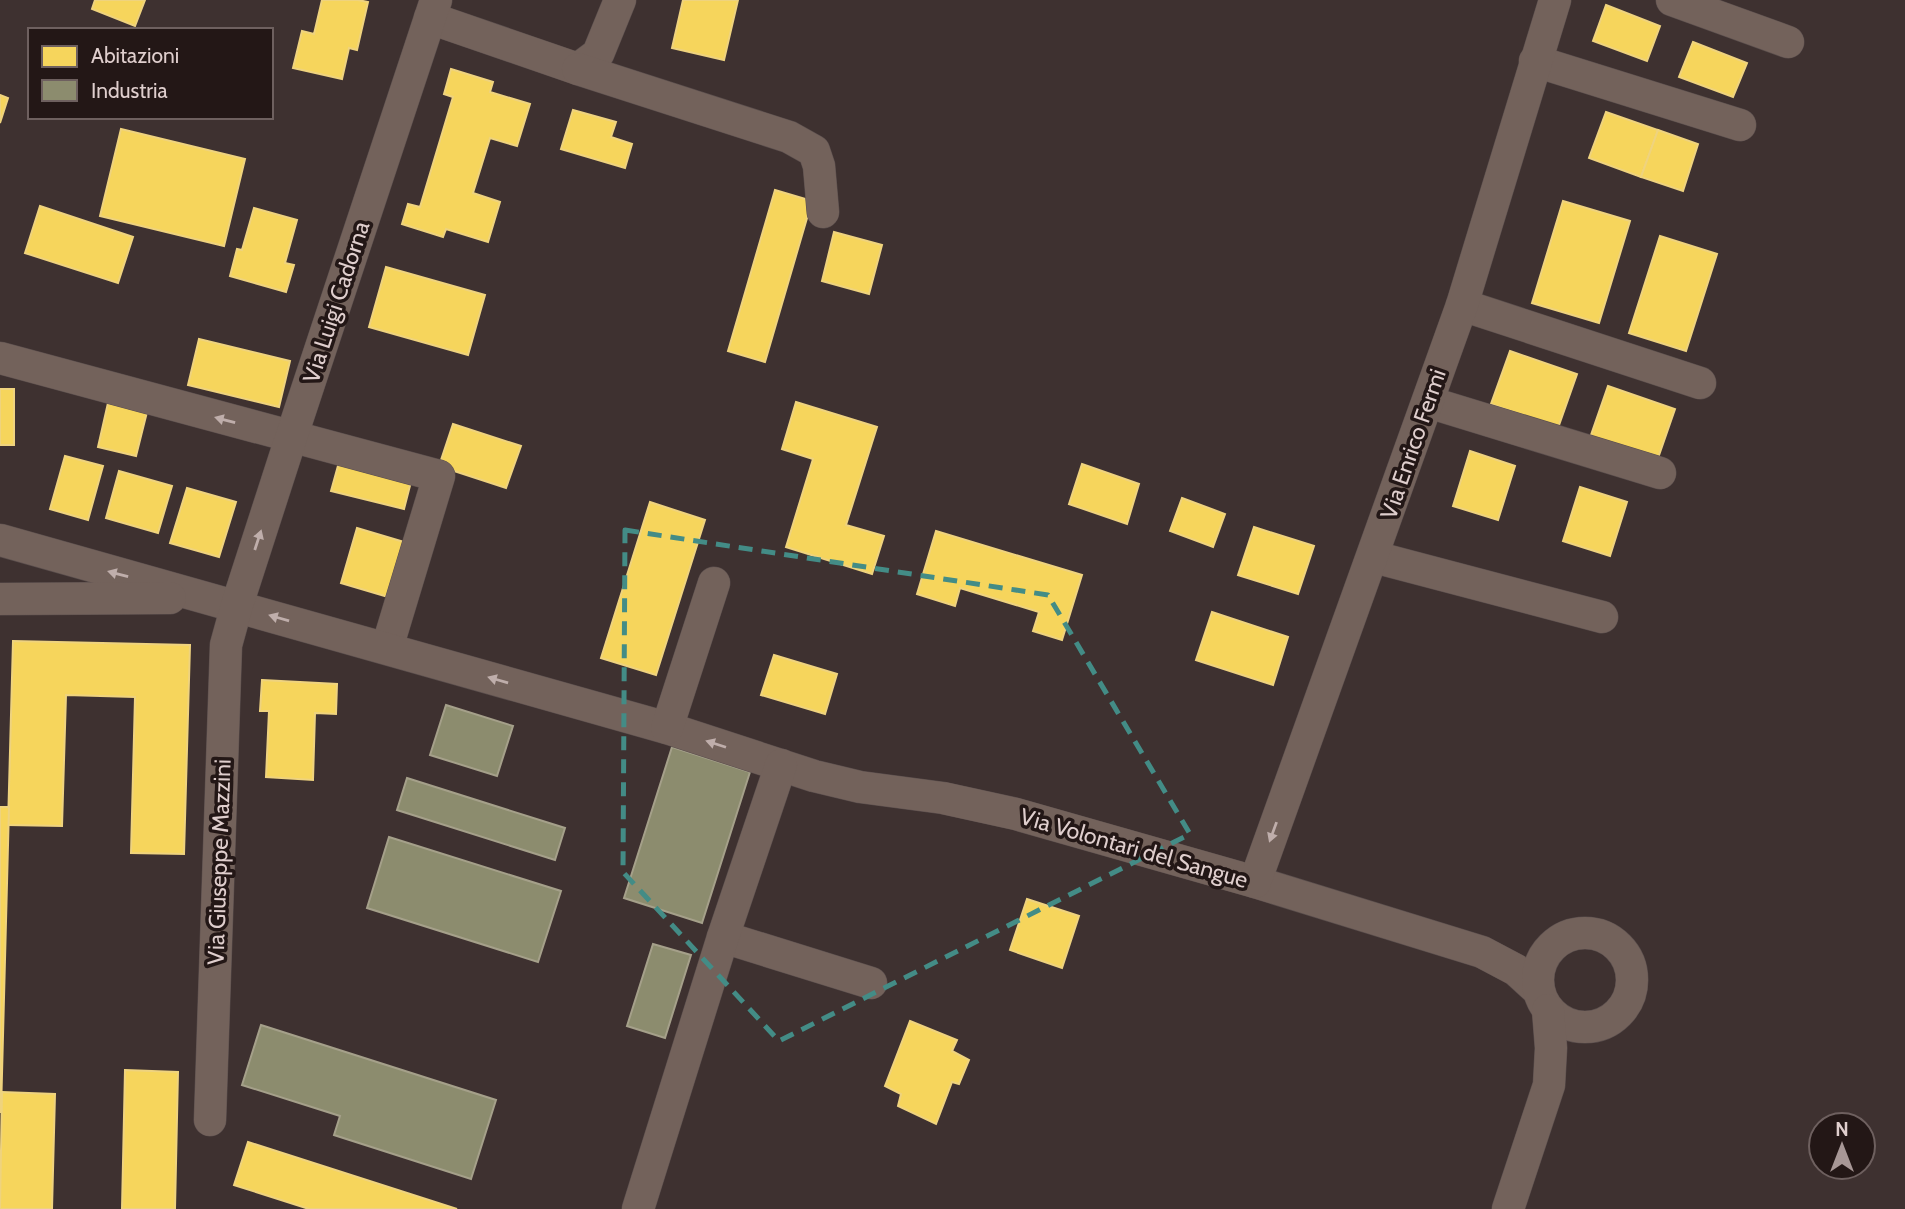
<svg xmlns="http://www.w3.org/2000/svg" width="1905" height="1209" font-family="Cabin,sans-serif">
  <rect width="100%" height="100%" fill="#3e3130"/>
  <g fill="#f6d55c" stroke="#efd37e" stroke-width="2">
    <path d="M 95,0 L 145,0 L 135,26 L 92,9 Z"/>
    <path d="M 322,0 L 358,0 L 368,2 L 357,50 L 349,48 L 342,79 L 293,68 L 302,31 L 314,34 Z"/>
    <path d="M 683,0 L 738,0 L 724,60 L 672,48 Z"/>
    <path d="M 1606,5 L 1660,26 L 1647,61 L 1593,41 Z"/>
    <path d="M 1693,42 L 1747,63 L 1733,97 L 1679,77 Z"/>
    <path d="M 451,69 L 493,82 L 490,92 L 530,104 L 517,146 L 490,138 L 473,193 L 500,202 L 488,242 L 446,229 L 443,237 L 402,224 L 408,204 L 420,207 L 453,97 L 444,94 Z"/>
    <path d="M 0,95 L 8,98 L 0,123 Z"/>
    <path d="M 573,110 L 616,122 L 611,137 L 632,144 L 625,168 L 561,149 Z"/>
    <path d="M 1606,112 L 1658,130 L 1641,177 L 1589,158 Z"/>
    <path d="M 121,129 L 245,159 L 224,246 L 100,216 Z"/>
    <path d="M 1658,130 L 1698,144 L 1683,191 L 1641,177 Z"/>
    <path d="M 775,190 L 812,201 L 765,362 L 728,351 Z"/>
    <path d="M 1563,201 L 1630,221 L 1599,323 L 1532,303 Z"/>
    <path d="M 40,206 L 133,237 L 118,283 L 25,253 Z"/>
    <path d="M 254,208 L 297,220 L 285,263 L 294,265 L 286,292 L 230,276 L 237,249 L 242,250 Z"/>
    <path d="M 834,232 L 882,245 L 869,294 L 822,281 Z"/>
    <path d="M 1660,236 L 1717,254 L 1686,351 L 1629,333 Z"/>
    <path d="M 386,267 L 485,295 L 468,355 L 369,327 Z"/>
    <path d="M 199,339 L 290,361 L 279,407 L 188,385 Z"/>
    <path d="M 1510,351 L 1577,374 L 1558,428 L 1491,404 Z"/>
    <path d="M 1608,386 L 1675,409 L 1657,461 L 1590,438 Z"/>
    <rect x="0" y="389" width="14" height="56"/>
    <path d="M 796,402 L 877,427 L 846,525 L 884,536 L 872,574 L 786,547 L 813,459 L 782,449 Z"/>
    <path d="M 108,403 L 147,412 L 136,456 L 98,447 Z"/>
    <path d="M 453,424 L 521,446 L 506,488 L 439,466 Z"/>
    <path d="M 1470,451 L 1515,466 L 1498,520 L 1453,506 Z"/>
    <path d="M 341,455 L 413,474 L 404,509 L 331,491 Z"/>
    <path d="M 65,456 L 103,466 L 88,520 L 50,509 Z"/>
    <path d="M 1082,464 L 1139,484 L 1127,524 L 1069,504 Z"/>
    <path d="M 119,471 L 172,486 L 158,533 L 106,518 Z"/>
    <path d="M 1580,487 L 1627,502 L 1610,556 L 1563,541 Z"/>
    <path d="M 187,488 L 236,502 L 219,557 L 170,543 Z"/>
    <path d="M 1182,498 L 1225,514 L 1213,547 L 1170,531 Z"/>
    <path d="M 650,502 L 705,520 L 656,675 L 601,658 Z"/>
    <path d="M 1254,527 L 1314,546 L 1298,594 L 1238,575 Z"/>
    <path d="M 357,528 L 404,542 L 388,597 L 341,583 Z"/>
    <path d="M 936,531 L 1082,575 L 1062,640 L 1033,631 L 1039,612 L 960,588 L 955,606 L 917,594 Z"/>
    <path d="M 1212,612 L 1288,637 L 1273,685 L 1196,660 Z"/>
    <path d="M 13,641 L 190,645 L 184,854 L 131,853 L 135,697 L 66,695 L 62,826 L 8,825 Z"/>
    <path d="M 774,655 L 837,674 L 825,714 L 761,695 Z"/>
    <path d="M 262,680 L 337,684 L 336,714 L 315,713 L 313,780 L 266,777 L 269,711 L 260,711 Z"/>
    <path d="M 0,807 L 9,807 L 1,1112 L 0,1112 Z"/>
    <path d="M 1027,899 L 1079,916 L 1062,968 L 1010,950 Z"/>
    <path d="M 910,1021 L 957,1040 L 952,1051 L 969,1060 L 959,1084 L 952,1082 L 936,1124 L 898,1106 L 901,1094 L 885,1086 Z"/>
    <path d="M 125,1070 L 178,1072 L 175,1209 L 122,1209 Z"/>
    <path d="M 2,1092 L 55,1094 L 52,1209 L 0,1209 Z"/>
    <path d="M 248,1142 L 457,1209 L 309,1209 L 234,1185 Z"/>
  </g>
  <g fill="#8c8c6e" stroke="#a5a08a" stroke-width="2">
    <path d="M 446,705 L 513,726 L 497,776 L 430,755 Z"/>
    <path d="M 672,747 L 750,772 L 702,923 L 624,898 Z"/>
    <path d="M 407,778 L 565,828 L 555,860 L 397,810 Z"/>
    <path d="M 389,837 L 561,891 L 538,962 L 367,908 Z"/>
    <path d="M 653,944 L 691,955 L 665,1038 L 627,1026 Z"/>
    <path d="M 261,1025 L 496,1100 L 471,1179 L 334,1135 L 340,1116 L 242,1085 Z"/>
  </g>
  <g fill="none" stroke-linecap="round" stroke-linejoin="round">
    <g stroke="#5a4e4d" stroke-width="33">
      <g id="minor">
        <path d="M 1672,0 L 1788,42"/>
        <path d="M 430,18 L 578,69 L 598,54 L 620,0"/>
        <path d="M 1535,61 L 1740,125"/>
        <path d="M 578,69 L 789,137 L 814,151 L 819,166 L 823,212"/>
        <path d="M 1462,305 L 1700,383"/>
        <path d="M 0,358 L 439,476 L 387,648"/>
        <path d="M 1428,402 L 1660,473"/>
        <path d="M 0,540 L 667,728 L 814,776 L 860,787 L 943,798 L 1016,814 L 1255,882 L 1482,952 L 1516,970 L 1538,990"/>
        <path d="M 1374,557 L 1602,617"/>
        <path d="M 0,599 L 170,598"/>
        <path d="M 667,728 L 714,583"/>
        <path d="M 1255,882 L 1462,305 L 1555,0"/>
        <circle cx="1585" cy="980" r="47"/>
        <path d="M 723,937 L 871,983"/>
        <path d="M 210,1120 L 226,645 L 237,605 L 291,438 L 436,0"/>
        <path d="M 638,1209 L 723,937 L 781,765"/>
        <path d="M 1508,1209 L 1549,1085 L 1551,1048 L 1548,1010"/>
      </g>
    </g>
    <use href="#minor" stroke="#73625b" stroke-width="32"/>
  </g>
  <defs><path id="oneway-solid" d="M-6-.8H1V-3.2L6.5 0L1 3.2V.8H-6Z" transform="scale(1.75)"/></defs>
  <g fill="#bfaeab">
    <use href="#oneway-solid" transform="translate(225 420) rotate(-165)"/>
    <use href="#oneway-solid" transform="translate(258 540) rotate(-72)"/>
    <use href="#oneway-solid" transform="translate(118 574) rotate(-165)"/>
    <use href="#oneway-solid" transform="translate(279 618) rotate(-164)"/>
    <use href="#oneway-solid" transform="translate(498 680) rotate(-164)"/>
    <use href="#oneway-solid" transform="translate(716 744) rotate(-162)"/>
    <use href="#oneway-solid" transform="translate(1273 832) rotate(110)"/>
  </g>
  <path fill="none" stroke="#438c86" stroke-width="5" stroke-dasharray="14 9" stroke-linejoin="round" d="M 625,530 L 1048,595 L 1190,834 L 779,1041 L 623,872 Z"/>
  <g text-anchor="middle" dominant-baseline="central" stroke-width="7" stroke-linejoin="round" paint-order="stroke">
    <g font-size="23" fill="#dfcecd" stroke="#231716">
      <text transform="translate(336 302) rotate(-72)">Via Luigi Cadorna</text>
      <text transform="translate(1413 444) rotate(-71)">Via Enrico Fermi</text>
      <text transform="translate(1134 848) rotate(16)">Via Volontari del Sangue</text>
      <text transform="translate(219 862) rotate(-88)">Via Giuseppe Mazzini</text>
    </g>
  </g>
  <rect x="28" y="28" width="245" height="91" fill="#231716" stroke="#6e605f" stroke-width="2"/>
  <rect x="42" y="46" width="35" height="21" fill="#f6d55c" stroke="#6e605f" stroke-width="2"/>
  <text x="91" y="63" font-size="21" fill="#dfcecd">Abitazioni</text>
  <rect x="42" y="80" width="35" height="21" fill="#8c8c6e" stroke="#6e605f" stroke-width="2"/>
  <text x="91" y="98" font-size="21" fill="#dfcecd">Industria</text>
  <g transform="translate(1842 1146)"><circle r="33" fill="#231716" stroke="#6e605f" stroke-width="2"/>
  <path d="M0-5L12 26L0 18L-12 26Z" fill="#a79796"/>
  <text y="-10" font-size="19" font-weight="bold" text-anchor="middle" fill="#dfcecd">N</text>
  </g>
</svg>
